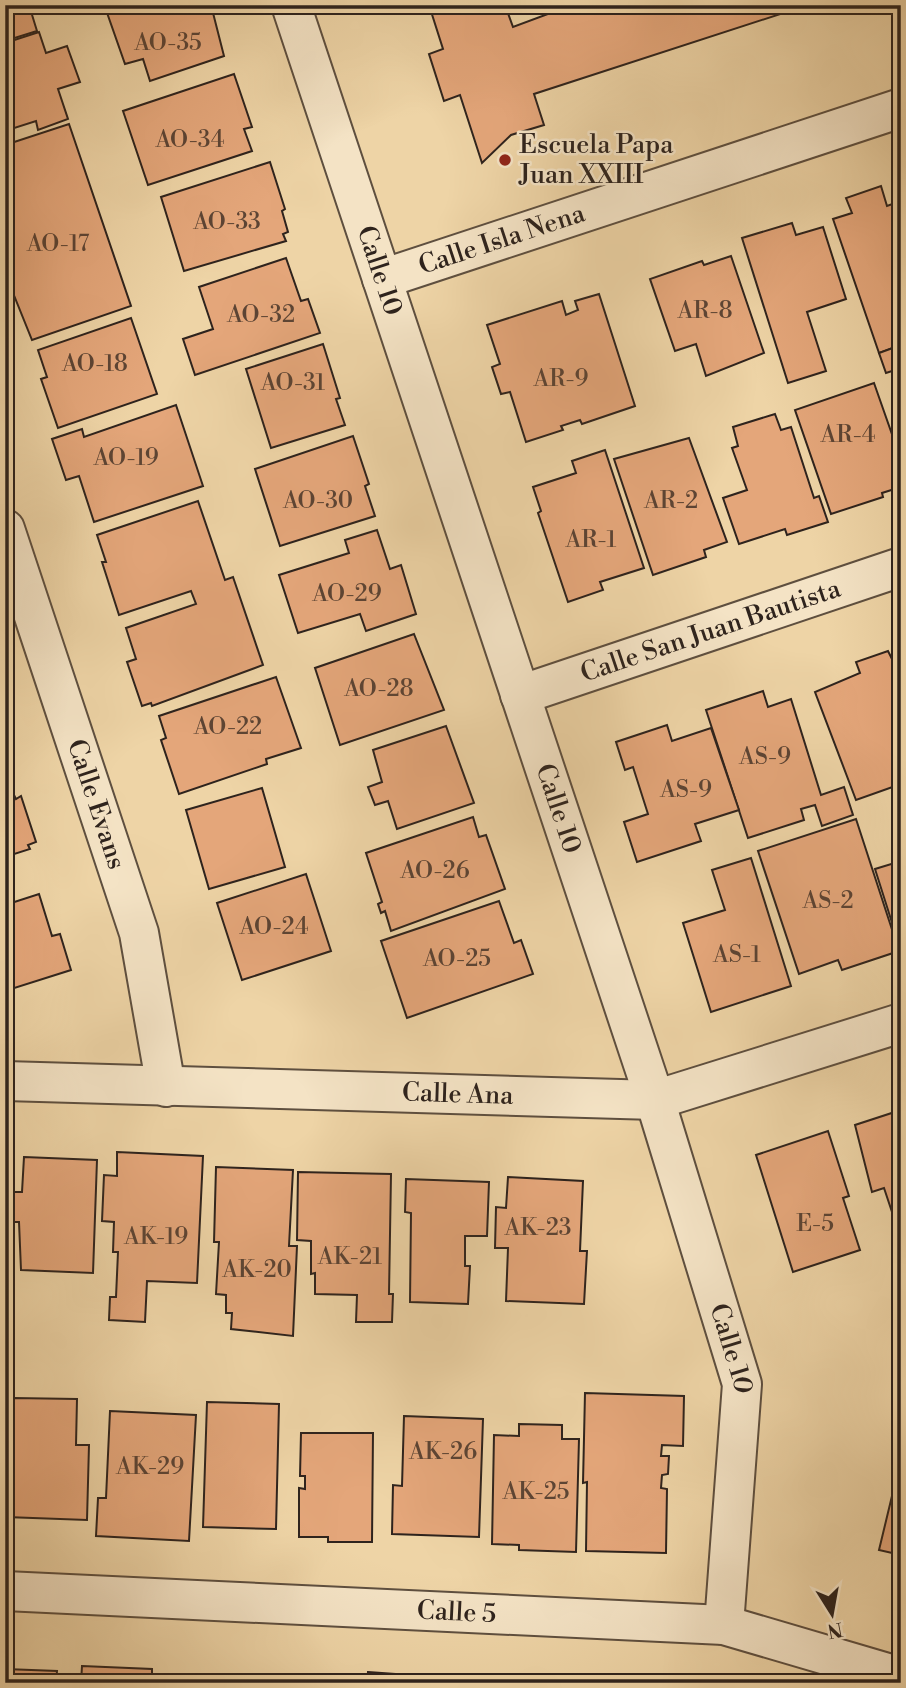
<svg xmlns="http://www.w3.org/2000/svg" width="906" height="1688" font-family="'Libre Bodoni',serif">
  <rect width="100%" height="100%" fill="#eed4a6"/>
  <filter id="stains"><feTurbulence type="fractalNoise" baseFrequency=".00286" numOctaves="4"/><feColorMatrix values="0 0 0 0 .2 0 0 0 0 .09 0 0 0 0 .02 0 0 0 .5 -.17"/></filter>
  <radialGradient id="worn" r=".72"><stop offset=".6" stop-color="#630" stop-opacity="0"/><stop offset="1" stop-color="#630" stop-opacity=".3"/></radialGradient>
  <g fill="#e4a67a" stroke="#2e231d" stroke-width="2">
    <path d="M 5,5 L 29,5 L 37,31 L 5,41 Z"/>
    <path d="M 109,5 L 211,5 L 224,56 L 150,81 L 143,59 L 125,64 L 105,7 Z"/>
    <path d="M 429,5 L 505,5 L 513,27 L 572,5 L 808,5 L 534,94 L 544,125 L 511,135 L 482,163 L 460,95 L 444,101 L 429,54 L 443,49 Z"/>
    <path d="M 39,32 L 46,53 L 67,46 L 80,82 L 58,89 L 68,119 L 38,130 L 36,121 L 5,131 L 5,43 Z"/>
    <path d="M 234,74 L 252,127 L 244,129 L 252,151 L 148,185 L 123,111 Z"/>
    <path d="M 69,124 L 131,306 L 32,340 L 5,273 L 5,145 Z"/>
    <path d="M 270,162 L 285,209 L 282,211 L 288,232 L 283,234 L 286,241 L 184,271 L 161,197 Z"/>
    <path d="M 881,186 L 887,206 L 901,201 L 901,345 L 879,353 L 833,219 L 852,213 L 846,198 Z"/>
    <path d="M 792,223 L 796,235 L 823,227 L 846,299 L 807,312 L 826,371 L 788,383 L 742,238 Z"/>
    <path d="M 731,256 L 764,353 L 706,376 L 696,344 L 675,351 L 650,279 L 702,261 L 704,265 Z"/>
    <path d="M 286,258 L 301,301 L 308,299 L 320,333 L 195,375 L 183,339 L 213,329 L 199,287 Z"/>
    <path d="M 599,294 L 635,406 L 582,424 L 580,420 L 561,426 L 563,430 L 526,442 L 510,392 L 501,394 L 492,367 L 500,364 L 487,325 L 562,301 L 566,315 L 578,310 L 575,301 Z"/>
    <path d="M 131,318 L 157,394 L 58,428 L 41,379 L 47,377 L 38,350 Z"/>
    <path d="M 323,344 L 340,398 L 336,399 L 345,425 L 271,448 L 246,369 Z"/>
    <path d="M 901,345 L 901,398 L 892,371 L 886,373 L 879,353 Z"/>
    <path d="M 874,383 L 901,460 L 901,487 L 882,493 L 883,497 L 831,514 L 795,410 Z"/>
    <path d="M 176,405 L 203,486 L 94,522 L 79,476 L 66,480 L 52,439 L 82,429 L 84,437 Z"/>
    <path d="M 775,414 L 781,430 L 791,427 L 814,498 L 819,496 L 828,522 L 787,535 L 785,529 L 739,544 L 723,498 L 747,490 L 732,448 L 738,446 L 733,427 Z"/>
    <path d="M 353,436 L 369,484 L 365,486 L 375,516 L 280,546 L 255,469 Z"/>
    <path d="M 689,438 L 727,542 L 704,550 L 706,557 L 653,575 L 614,459 Z"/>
    <path d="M 605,450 L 644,568 L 600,582 L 603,590 L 568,602 L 538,513 L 541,511 L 533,487 L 576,473 L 572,461 Z"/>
    <path d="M 198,501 L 225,580 L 233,577 L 263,665 L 152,706 L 151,703 L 142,706 L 127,662 L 136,659 L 126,628 L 196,604 L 191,591 L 119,615 L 102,562 L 106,562 L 97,535 Z"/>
    <path d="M 377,530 L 390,569 L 401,565 L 416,614 L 366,631 L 360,614 L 298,633 L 279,575 L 349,553 L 345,540 Z"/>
    <path d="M 414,634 L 444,710 L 340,745 L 315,668 Z"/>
    <path d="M 888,651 L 893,661 L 901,658 L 901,784 L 856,800 L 815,692 L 860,673 L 856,662 Z"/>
    <path d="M 276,677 L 301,748 L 266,759 L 267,764 L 179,794 L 161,740 L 166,738 L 159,716 Z"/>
    <path d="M 763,691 L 768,707 L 791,699 L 821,795 L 844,787 L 853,815 L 822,826 L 815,805 L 801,809 L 804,820 L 748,838 L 706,710 Z"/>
    <path d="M 667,725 L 672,741 L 711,728 L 739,810 L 695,824 L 701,841 L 637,862 L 624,822 L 648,814 L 633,767 L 625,770 L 616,742 Z"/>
    <path d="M 446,726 L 474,803 L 397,829 L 388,801 L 375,805 L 368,787 L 382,782 L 373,750 Z"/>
    <path d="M 5,780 L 11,795 L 14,795 L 16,799 L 21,796 L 36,842 L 28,845 L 30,849 L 5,857 Z"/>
    <path d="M 262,788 L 285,867 L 209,889 L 186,810 Z"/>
    <path d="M 473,817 L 479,837 L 486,835 L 505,889 L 391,931 L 385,911 L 381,913 L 378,904 L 382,902 L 366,853 Z"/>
    <path d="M 856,819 L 899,951 L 842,970 L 838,960 L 799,974 L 758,851 Z"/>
    <path d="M 751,858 L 791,986 L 711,1012 L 683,923 L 725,910 L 712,870 Z"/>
    <path d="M 901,861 L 901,947 L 900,948 L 875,869 Z"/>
    <path d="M 306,874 L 331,951 L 242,980 L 217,903 Z"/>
    <path d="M 39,894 L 52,936 L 60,934 L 71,970 L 5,991 L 5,905 Z"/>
    <path d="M 499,901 L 514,943 L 521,940 L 533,974 L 407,1018 L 381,941 Z"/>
    <path d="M 901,1110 L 901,1239 L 884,1188 L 872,1192 L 855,1125 Z"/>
    <path d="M 828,1131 L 849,1196 L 843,1198 L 860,1250 L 793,1272 L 756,1155 Z"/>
    <path d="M 117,1152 L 203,1156 L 197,1283 L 147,1281 L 145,1322 L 109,1320 L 110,1297 L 116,1297 L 118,1252 L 113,1252 L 114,1222 L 102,1221 L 104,1175 L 117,1176 Z"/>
    <path d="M 24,1157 L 97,1160 L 93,1273 L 21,1270 L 19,1222 L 10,1222 L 12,1192 L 22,1192 Z"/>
    <path d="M 216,1167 L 293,1170 L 289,1246 L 297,1246 L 293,1336 L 231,1329 L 232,1313 L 226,1313 L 226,1295 L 216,1294 L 219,1242 L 214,1242 Z"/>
    <path d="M 298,1172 L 391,1174 L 389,1294 L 393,1294 L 392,1322 L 356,1322 L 357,1295 L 315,1294 L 315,1273 L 311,1274 L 311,1241 L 297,1240 Z"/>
    <path d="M 508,1177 L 583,1181 L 580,1251 L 587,1251 L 584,1304 L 506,1301 L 508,1248 L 495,1248 L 496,1207 L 506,1208 Z"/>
    <path d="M 406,1179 L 489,1182 L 487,1236 L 465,1236 L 465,1266 L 470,1266 L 468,1304 L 410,1302 L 411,1213 L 405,1212 Z"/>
    <path d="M 585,1393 L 684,1396 L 683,1446 L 662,1445 L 661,1456 L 669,1456 L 668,1474 L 662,1475 L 661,1488 L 667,1489 L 666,1553 L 586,1551 L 587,1482 L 583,1483 Z"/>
    <path d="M 13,1398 L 77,1399 L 76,1445 L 89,1445 L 87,1520 L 6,1517 L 7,1458 L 12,1458 Z"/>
    <path d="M 207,1402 L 279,1404 L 276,1529 L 203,1527 Z"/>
    <path d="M 110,1411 L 196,1415 L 189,1541 L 96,1536 L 98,1498 L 106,1498 Z"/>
    <path d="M 404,1416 L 483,1419 L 479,1537 L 392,1534 L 393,1485 L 402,1486 Z"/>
    <path d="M 519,1424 L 562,1425 L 562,1439 L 579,1439 L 576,1552 L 519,1550 L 519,1545 L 492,1544 L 494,1435 L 519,1436 Z"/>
    <path d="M 301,1433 L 373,1433 L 372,1542 L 328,1542 L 328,1537 L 299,1537 L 299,1488 L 305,1489 L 305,1476 L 300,1476 Z"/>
    <path d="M 898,1471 L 901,1471 L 901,1555 L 879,1550 Z"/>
    <path d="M 82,1666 L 152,1669 L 152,1683 L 81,1683 Z"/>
    <path d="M 5,1669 L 57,1671 L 56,1683 L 5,1683 Z"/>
    <path d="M 368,1672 L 464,1679 L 464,1683 L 367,1683 Z"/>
    <path d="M 272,1674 L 356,1676 L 356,1683 L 262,1683 L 262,1678 L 272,1679 Z"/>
    <path d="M 173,1675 L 251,1678 L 251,1683 L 172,1683 Z"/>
  </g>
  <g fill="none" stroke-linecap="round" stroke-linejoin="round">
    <g stroke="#5e4f3f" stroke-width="42">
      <g id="street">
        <path id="s1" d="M 291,5 L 655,1100 L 742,1384 L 724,1625"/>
        <path id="s2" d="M 382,279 L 901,108"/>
        <path id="s3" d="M 5,529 L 139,933 L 166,1087"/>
        <path id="s4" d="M 520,695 L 901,567"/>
        <path id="s5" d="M 5,1081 L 655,1100 L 901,1023"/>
        <path id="s6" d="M 5,1591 L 724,1625 L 901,1677"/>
      </g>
    </g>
    <use href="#street" stroke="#f4e3c5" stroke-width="38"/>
  </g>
  <circle fill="#8f2418" stroke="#f4e3c5" stroke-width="2.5" cx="505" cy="160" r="7"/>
  <g text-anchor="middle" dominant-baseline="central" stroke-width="5" stroke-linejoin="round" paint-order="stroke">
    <g font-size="23" fill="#5c4434">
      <text x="168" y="43">AO-35</text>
      <text x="190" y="140">AO-34</text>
      <text x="227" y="222">AO-33</text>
      <text x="58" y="244">AO-17</text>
      <text x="705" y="311">AR-8</text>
      <text x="261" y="315">AO-32</text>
      <text x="95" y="364">AO-18</text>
      <text x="561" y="379">AR-9</text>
      <text x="293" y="383">AO-31</text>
      <text x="848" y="435">AR-4</text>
      <text x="126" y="458">AO-19</text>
      <text x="318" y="501">AO-30</text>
      <text x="671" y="501">AR-2</text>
      <text x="591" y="540">AR-1</text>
      <text x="347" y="594">AO-29</text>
      <text x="379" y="689">AO-28</text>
      <text x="228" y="727">AO-22</text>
      <text x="765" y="757">AS-9</text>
      <text x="686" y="790">AS-9</text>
      <text x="435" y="871">AO-26</text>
      <text x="828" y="901">AS-2</text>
      <text x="274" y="927">AO-24</text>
      <text x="737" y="955">AS-1</text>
      <text x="457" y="959">AO-25</text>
      <text x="815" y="1224">E-5</text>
      <text x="538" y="1228">AK-23</text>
      <text x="156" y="1237">AK-19</text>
      <text x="350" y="1257">AK-21</text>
      <text x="257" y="1270">AK-20</text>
      <text x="443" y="1452">AK-26</text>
      <text x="150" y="1467">AK-29</text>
      <text x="536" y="1492">AK-25</text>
    </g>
    <g font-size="26" fill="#2e231d" stroke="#f4e3c5" text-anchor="start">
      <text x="519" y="145">Escuela Papa<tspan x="519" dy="30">Juan XXIII</tspan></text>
    </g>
    <g font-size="26" fill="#2e231d" stroke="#f4e3c5">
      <text stroke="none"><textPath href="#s2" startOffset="126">Calle Isla Nena</textPath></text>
      <text stroke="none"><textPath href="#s1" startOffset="280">Calle 10</textPath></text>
      <text stroke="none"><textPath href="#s4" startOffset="201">Calle San Juan Bautista</textPath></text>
      <text stroke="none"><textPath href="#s3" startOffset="290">Calle Evans</textPath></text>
      <text stroke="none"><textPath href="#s1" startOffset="847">Calle 10</textPath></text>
      <text stroke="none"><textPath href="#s5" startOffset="453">Calle Ana</textPath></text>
      <text stroke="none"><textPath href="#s1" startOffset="1414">Calle 10</textPath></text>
      <text stroke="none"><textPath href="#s6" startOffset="452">Calle 5</textPath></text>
    </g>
  </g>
  <rect width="906" height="1688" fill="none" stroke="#eed4a6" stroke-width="28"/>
  <rect x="7" y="7" width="892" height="1674" fill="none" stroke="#2e231d" stroke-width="3.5"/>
  <rect x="14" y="14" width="878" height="1660" fill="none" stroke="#2e231d" stroke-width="2"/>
  <g transform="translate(832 1614) rotate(169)" stroke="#f4e3c5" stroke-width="5" paint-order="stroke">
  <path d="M0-5L12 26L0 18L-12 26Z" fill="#2e231d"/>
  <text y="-10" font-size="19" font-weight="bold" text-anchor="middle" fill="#2e231d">N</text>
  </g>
  <rect width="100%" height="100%" filter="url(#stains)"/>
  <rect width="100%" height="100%" fill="url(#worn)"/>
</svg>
